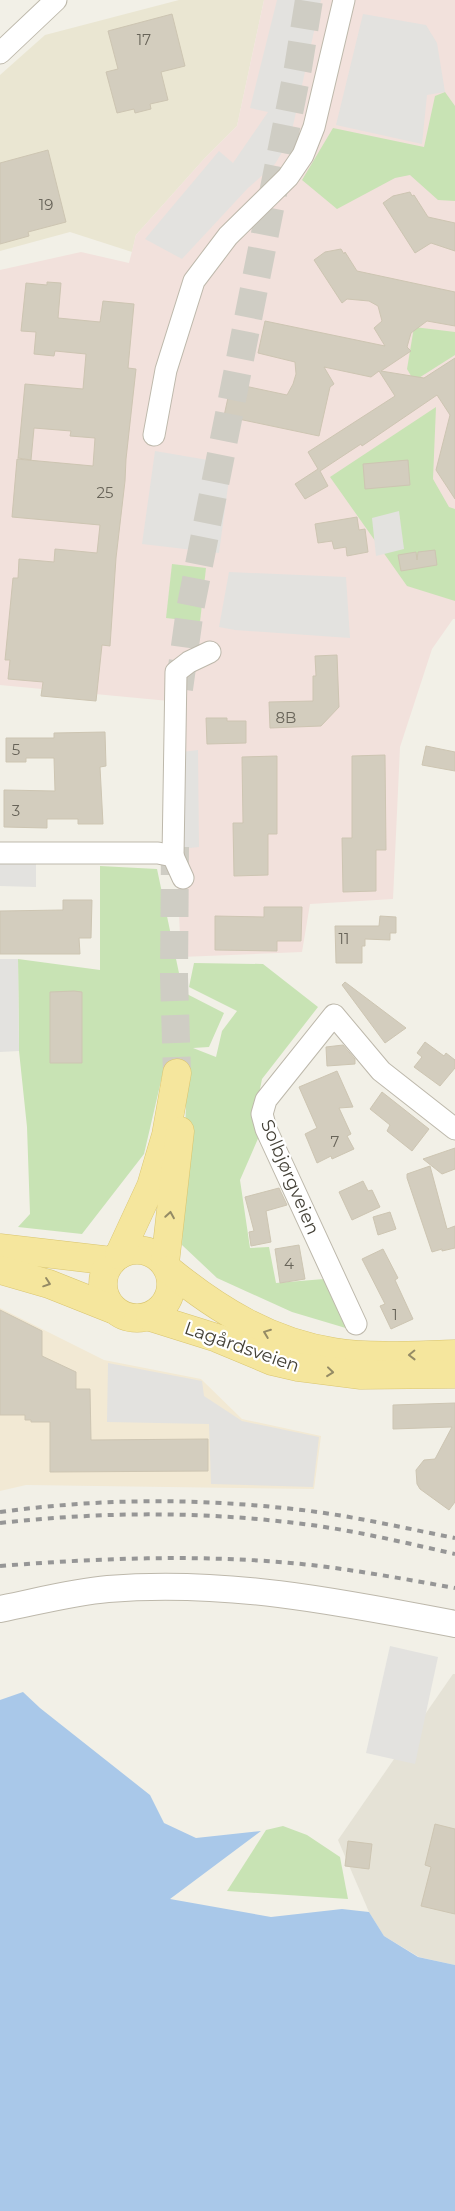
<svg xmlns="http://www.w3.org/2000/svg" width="455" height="2211" font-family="Montserrat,sans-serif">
  <rect width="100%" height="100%" fill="#f2f0e7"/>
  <path fill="#e5e2d6" d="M 453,1674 L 455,1674 L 455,1965 L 419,1957 L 384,1936 L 369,1912 L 338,1840 Z"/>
  <path fill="#f2e9d4" d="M 0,1308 L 104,1360 L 201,1379 L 242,1419 L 321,1436 L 314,1489 L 26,1485 L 0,1491 Z"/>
  <path fill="#eae6d2" d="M 179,0 L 264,0 L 237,126 L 204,159 L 136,235 L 132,252 L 70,232 L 0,251 L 0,75 L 45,35 Z"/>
  <path fill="#f2e1dc" d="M 264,0 L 455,0 L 455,619 L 453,619 L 432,649 L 400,747 L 393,899 L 310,904 L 302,952 L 181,957 L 169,701 L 0,685 L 0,270 L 81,252 L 129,263 L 136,235 L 204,159 L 237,126 Z"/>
  <g fill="#c8e3b4">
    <path d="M 445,92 L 455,106 L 455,201 L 438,200 L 410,175 L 395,178 L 337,209 L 302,180 L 333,128 L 424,147 L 435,96 Z"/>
    <path d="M 414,327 L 455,332 L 455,355 L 414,381 L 407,369 Z"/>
    <path d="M 436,407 L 433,479 L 449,507 L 455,509 L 455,601 L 407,586 L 330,477 Z"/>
    <path d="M 172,564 L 206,568 L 200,622 L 166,618 Z"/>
    <path d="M 100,866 L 157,869 L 183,992 L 224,1013 L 209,1047 L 193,1048 L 216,1057 L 222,1031 L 237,1011 L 189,987 L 194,963 L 263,964 L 318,1007 L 262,1079 L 254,1119 L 260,1134 L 240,1180 L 250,1248 L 269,1247 L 276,1283 L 324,1279 L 349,1329 L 292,1312 L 217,1278 L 182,1245 L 187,1067 L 164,1068 L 144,1154 L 82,1234 L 18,1227 L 30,1214 L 27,1127 L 19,1051 L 18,959 L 100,970 Z"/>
    <path d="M 283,1826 L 307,1835 L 340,1857 L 348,1899 L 227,1891 L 266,1830 Z"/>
  </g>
  <g fill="#e3e2df">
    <path d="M 277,0 L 321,0 L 290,139 L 275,164 L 248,188 L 182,259 L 145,239 L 219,151 L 233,163 L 268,112 L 250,108 Z"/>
    <path d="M 363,14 L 426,25 L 437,43 L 445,92 L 427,95 L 422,144 L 336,125 Z"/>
    <path d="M 155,451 L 231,464 L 219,553 L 142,544 Z"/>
    <path d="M 399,511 L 404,549 L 376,556 L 372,518 Z"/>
    <path d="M 229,572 L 346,577 L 350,638 L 235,630 L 219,627 Z"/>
    <path d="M 198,750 L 199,847 L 181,849 L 182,752 Z"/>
    <path d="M 0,861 L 36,862 L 36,887 L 0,886 Z"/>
    <path d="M 0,959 L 18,959 L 19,1051 L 0,1052 Z"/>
    <path d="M 108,1363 L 202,1381 L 204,1396 L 242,1421 L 319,1437 L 313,1487 L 211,1484 L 209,1424 L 107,1422 Z"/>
    <path d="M 390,1646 L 438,1657 L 415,1764 L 366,1753 Z"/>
  </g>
  <path fill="#a9c8e9" d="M 23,1692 L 40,1708 L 150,1795 L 164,1823 L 196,1838 L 261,1831 L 170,1899 L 271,1917 L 342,1909 L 369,1912 L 384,1936 L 418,1957 L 455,1965 L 455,2211 L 0,2211 L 0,1700 Z"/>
  <g fill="#d3cdbe" stroke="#cdc5b2">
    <path d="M 172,14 L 185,66 L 161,72 L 168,100 L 150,104 L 151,109 L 135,113 L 134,109 L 117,113 L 106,72 L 118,69 L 108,31 Z"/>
    <path d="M 48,150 L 66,222 L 28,232 L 29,236 L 0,244 L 0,163 Z"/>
    <path d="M 410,192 L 412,196 L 414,195 L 428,217 L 455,223 L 455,251 L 431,243 L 415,253 L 383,203 L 393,196 Z"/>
    <path d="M 341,249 L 344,254 L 345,252 L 357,271 L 455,292 L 455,326 L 427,321 L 411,333 L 407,347 L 411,351 L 381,371 L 424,378 L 455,358 L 455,499 L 436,470 L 450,415 L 437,395 L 362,446 L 361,444 L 320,471 L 328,486 L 305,499 L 295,484 L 318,469 L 308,452 L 395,396 L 379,371 L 371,377 L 324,367 L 334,384 L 330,387 L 319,436 L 224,416 L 229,393 L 238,395 L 240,385 L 287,395 L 293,384 L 296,374 L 295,362 L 258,353 L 265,321 L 385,346 L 374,328 L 382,321 L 378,306 L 369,301 L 347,299 L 342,303 L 314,260 L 325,252 Z"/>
    <path d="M 47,282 L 61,283 L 58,318 L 100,322 L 103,301 L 134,304 L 128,368 L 136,369 L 126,459 L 125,481 L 116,558 L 110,646 L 102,645 L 96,701 L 41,696 L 43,682 L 8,679 L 10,660 L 5,660 L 13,578 L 18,578 L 19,559 L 54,562 L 55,549 L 97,553 L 100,525 L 12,517 L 17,459 L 93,466 L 95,438 L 70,436 L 71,431 L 34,428 L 31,460 L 18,458 L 25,384 L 83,389 L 86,354 L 55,351 L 54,356 L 34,354 L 36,332 L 21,331 L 26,283 L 47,285 Z"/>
    <path d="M 408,460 L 410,485 L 365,489 L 363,464 Z"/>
    <path d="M 357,517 L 359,530 L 365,529 L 368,552 L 347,556 L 346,547 L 334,549 L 332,541 L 318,543 L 315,524 Z"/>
    <path d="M 435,550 L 437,565 L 401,571 L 398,555 L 416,552 L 417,560 L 418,552 Z"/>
    <path d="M 337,655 L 339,707 L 321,726 L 270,728 L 269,702 L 313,701 L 313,676 L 316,676 L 315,656 Z"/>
    <path d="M 206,718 L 227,718 L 227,721 L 246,721 L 246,743 L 207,744 Z"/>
    <path d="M 105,732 L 106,766 L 100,767 L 103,824 L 78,824 L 78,819 L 47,819 L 47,828 L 4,827 L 4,790 L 55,791 L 54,758 L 26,758 L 26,762 L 6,762 L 6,738 L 54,738 L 54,733 Z"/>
    <path d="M 426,746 L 455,752 L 455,771 L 422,765 Z"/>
    <path d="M 385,755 L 386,850 L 376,850 L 376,891 L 343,892 L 342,838 L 352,838 L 352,756 Z"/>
    <path d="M 277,756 L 277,834 L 268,834 L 268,875 L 234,876 L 233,823 L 243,823 L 242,757 Z"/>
    <path d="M 63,900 L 92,900 L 91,938 L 79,938 L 80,954 L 0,954 L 0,911 L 63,910 Z"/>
    <path d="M 264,907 L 302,907 L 301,941 L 277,941 L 277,951 L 215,950 L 215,916 L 264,917 Z"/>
    <path d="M 380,916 L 396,917 L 396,933 L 390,933 L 390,940 L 365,939 L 365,946 L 362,946 L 362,963 L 336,963 L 335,926 L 379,926 Z"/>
    <path d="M 345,982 L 406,1028 L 385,1043 L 342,985 Z"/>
    <path d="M 74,991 L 82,992 L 82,1063 L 50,1063 L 50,992 Z"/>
    <path d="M 425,1042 L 444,1056 L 446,1053 L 455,1060 L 455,1068 L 440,1086 L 414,1067 L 422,1057 L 417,1053 Z"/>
    <path d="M 343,1045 L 355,1059 L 355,1064 L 327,1066 L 326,1047 Z"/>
    <path d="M 337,1071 L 353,1107 L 339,1108 L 351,1134 L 347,1136 L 354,1149 L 332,1159 L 331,1156 L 317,1163 L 305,1134 L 317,1128 L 299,1087 Z"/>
    <path d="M 382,1092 L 429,1129 L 412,1151 L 387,1131 L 390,1125 L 370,1109 Z"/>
    <path d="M 455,1148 L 455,1169 L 442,1174 L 423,1159 Z"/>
    <path d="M 430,1166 L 447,1229 L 455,1226 L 455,1248 L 442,1251 L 442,1249 L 432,1252 L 407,1178 L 407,1174 Z"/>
    <path d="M 363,1181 L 368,1191 L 372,1190 L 380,1207 L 352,1220 L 339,1192 Z"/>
    <path d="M 279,1188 L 287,1205 L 266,1211 L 271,1242 L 251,1246 L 249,1232 L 254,1231 L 245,1197 Z"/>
    <path d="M 390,1212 L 396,1229 L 378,1235 L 373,1217 Z"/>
    <path d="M 299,1245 L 305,1279 L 280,1283 L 275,1249 Z"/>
    <path d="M 383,1249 L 398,1278 L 395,1280 L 413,1319 L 391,1329 L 380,1306 L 385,1304 L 362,1259 Z"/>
    <path d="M 0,1310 L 42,1331 L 42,1356 L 76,1372 L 76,1389 L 90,1389 L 91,1440 L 208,1439 L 208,1471 L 50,1472 L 50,1422 L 31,1422 L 31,1420 L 25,1420 L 25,1415 L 0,1415 Z"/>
    <path d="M 455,1403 L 455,1502 L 449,1510 L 420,1489 L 417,1484 L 416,1470 L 424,1460 L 435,1459 L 452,1427 L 393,1429 L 393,1405 Z"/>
    <path d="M 435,1824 L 455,1829 L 455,1914 L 421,1906 L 431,1867 L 425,1865 Z"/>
    <path d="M 348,1841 L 372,1844 L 369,1869 L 345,1866 Z"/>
  </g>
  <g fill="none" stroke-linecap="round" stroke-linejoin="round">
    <g stroke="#cfcdc4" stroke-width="28" stroke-dasharray="28 14" stroke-linecap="butt">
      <path d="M 179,689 L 190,610 L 298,68 L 309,0"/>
      <path d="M 175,847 L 174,977 L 177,1073"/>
    </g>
    <g stroke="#bdb8ab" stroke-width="23">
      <g id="minor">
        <path d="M 0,53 L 56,0"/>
        <path d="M 154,435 L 166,370 L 194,281 L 228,236 L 288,177 L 303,155 L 314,127 L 344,0"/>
        <path d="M 0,853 L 158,853 L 173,856 L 183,878"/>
        <path d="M 173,856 L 176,672 L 189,662 L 210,652"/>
        <path d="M 356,1324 L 266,1129 L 262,1114 L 266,1100 L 334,1015 L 381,1071 L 455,1129"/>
      </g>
    </g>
    <g stroke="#bdb8ab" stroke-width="28">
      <path id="tertiary" d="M 0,1609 C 36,1602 72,1592 108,1589 C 225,1579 341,1602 455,1624"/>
    </g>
    <g stroke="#d9c56f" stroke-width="29">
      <g id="primary">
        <path d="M 0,1248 L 112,1261"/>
        <circle cx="137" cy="1284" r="34"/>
        <path d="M 119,1255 L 151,1186 L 166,1135 L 177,1073"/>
        <path d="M 165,1263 L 180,1131"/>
        <path d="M 0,1270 L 49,1284 L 112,1309"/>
        <path d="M 169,1270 C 218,1310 270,1342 334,1352 C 373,1358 415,1355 455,1354"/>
        <path d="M 150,1317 L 217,1338 L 272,1361 L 298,1367 L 361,1375 L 455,1374"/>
      </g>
    </g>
    <use href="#minor" stroke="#fff" stroke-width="21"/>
    <use href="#tertiary" stroke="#fff" stroke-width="26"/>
    <use href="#primary" stroke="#f5e69d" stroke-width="28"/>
    <g stroke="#969696" stroke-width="4" stroke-dasharray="6 6" stroke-linecap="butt">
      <path d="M 0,1512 C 103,1498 199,1498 302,1510 C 353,1516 404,1528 455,1538"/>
      <path d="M 0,1523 C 99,1512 196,1511 295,1523 C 349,1529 402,1542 455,1554"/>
      <path d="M 0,1566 C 89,1559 177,1555 266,1561 C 330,1565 393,1577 455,1588"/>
    </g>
  </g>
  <defs><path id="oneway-chevron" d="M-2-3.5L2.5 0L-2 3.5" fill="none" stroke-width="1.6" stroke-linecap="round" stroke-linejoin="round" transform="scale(1.25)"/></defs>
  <g stroke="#948b65">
    <use href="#oneway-chevron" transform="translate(170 1215) rotate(-81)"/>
    <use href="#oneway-chevron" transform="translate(47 1283) rotate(19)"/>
    <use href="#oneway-chevron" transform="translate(267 1333) rotate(-159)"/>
    <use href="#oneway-chevron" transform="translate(412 1355) rotate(179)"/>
    <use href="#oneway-chevron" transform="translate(330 1372) rotate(6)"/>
  </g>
  <g text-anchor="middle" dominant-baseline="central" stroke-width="4.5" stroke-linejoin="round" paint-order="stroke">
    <g font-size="15" fill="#686459">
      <text x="144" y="39">17</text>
      <text x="46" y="204">19</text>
      <text x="105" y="492">25</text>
      <text x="286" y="717">8B</text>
      <text x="16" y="749">5</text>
      <text x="16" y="810">3</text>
      <text x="344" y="938">11</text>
      <text x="335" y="1141">7</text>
      <text x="289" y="1263">4</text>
      <text x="395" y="1314">1</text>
    </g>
    <g font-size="18" fill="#444137" stroke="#fff">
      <text transform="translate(290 1177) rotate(67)">Solbjørgveien</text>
      <text transform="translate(242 1347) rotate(19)">Lagårdsveien</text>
    </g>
  </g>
</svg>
